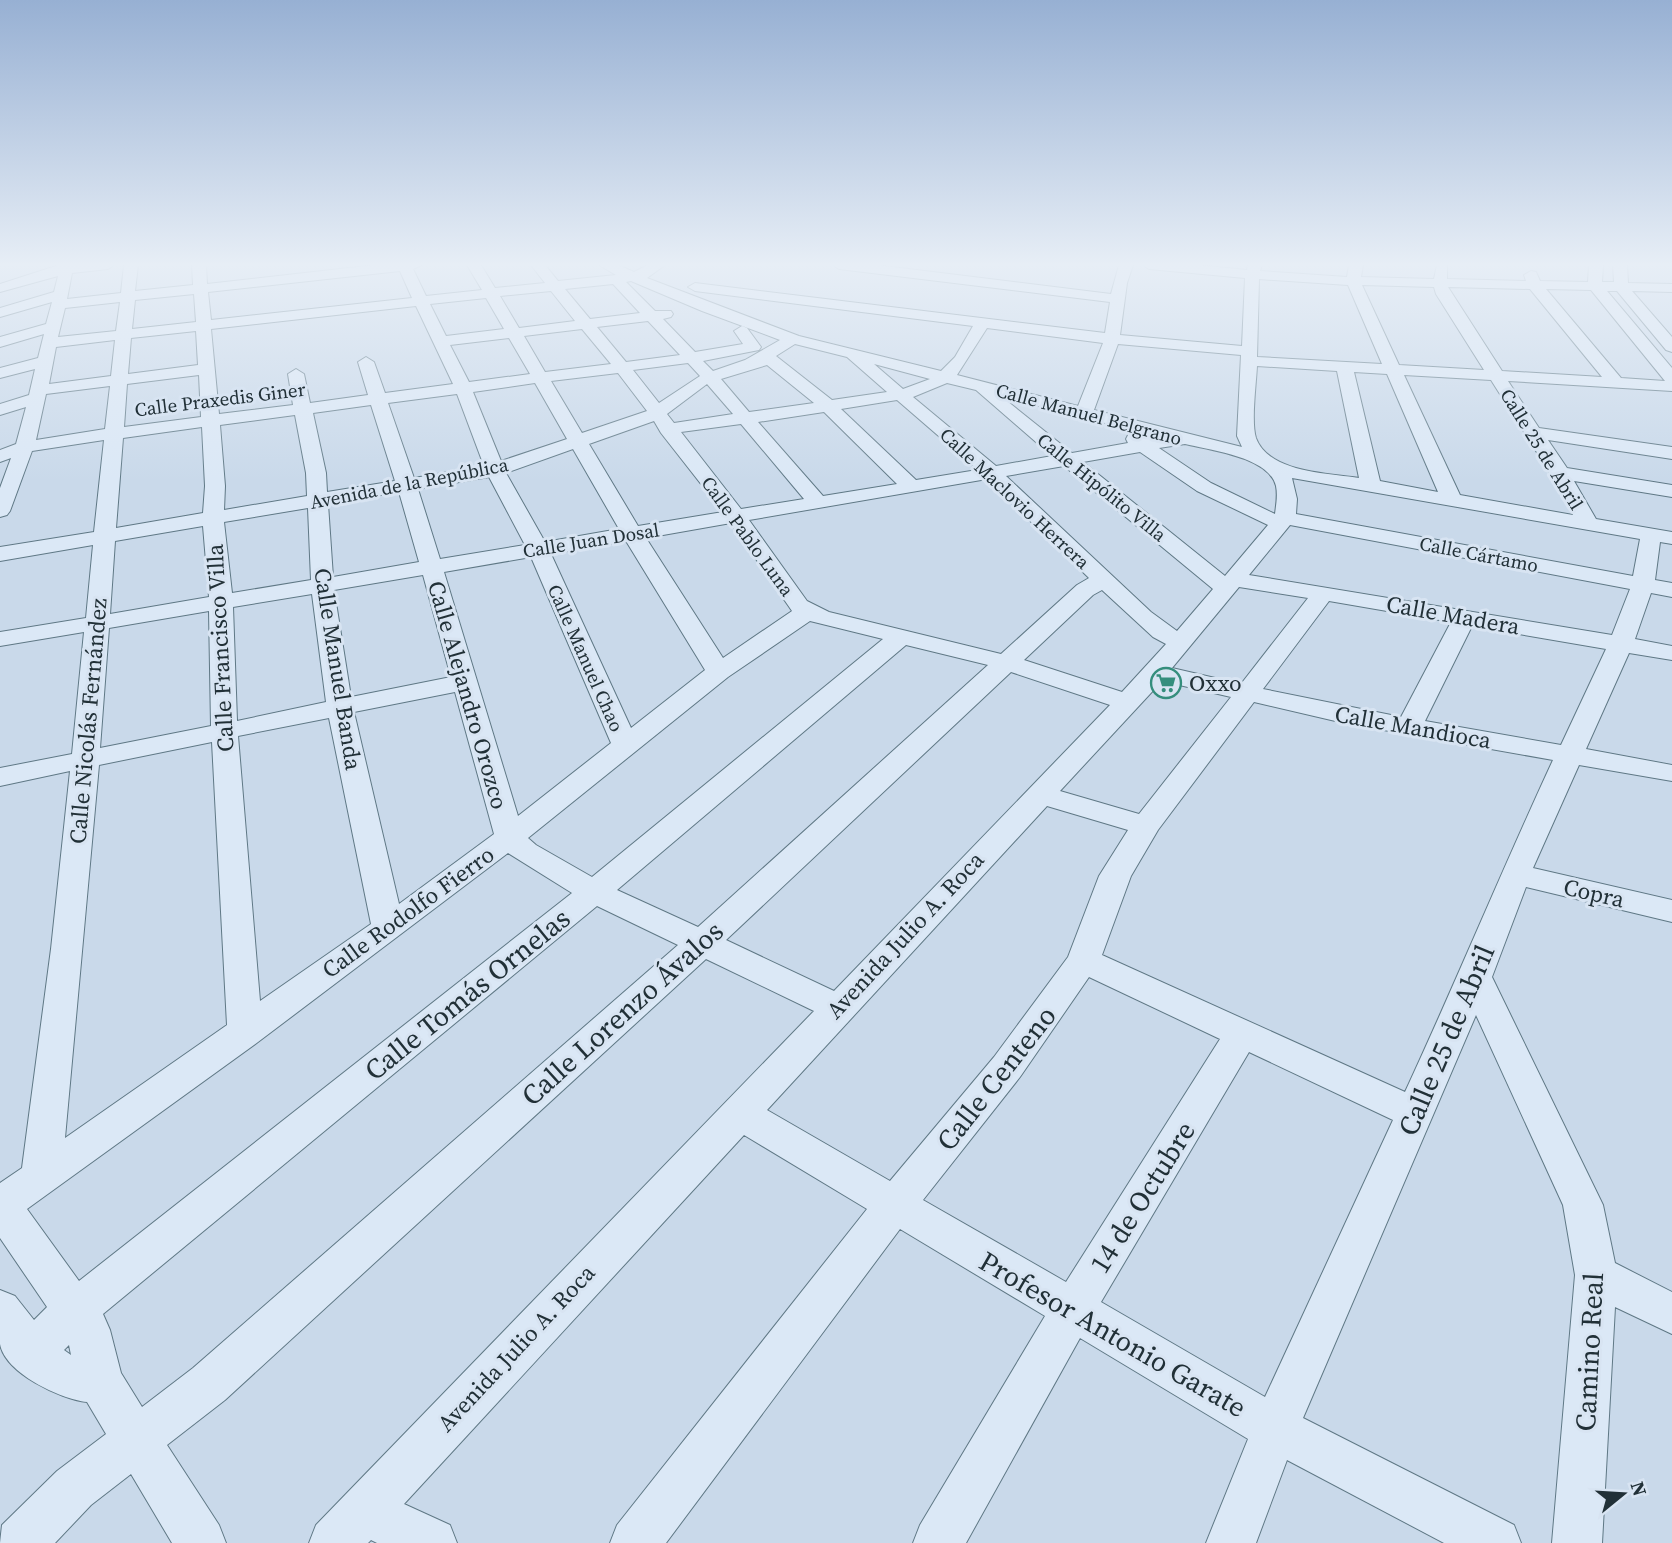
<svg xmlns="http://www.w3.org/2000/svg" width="1672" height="1543" font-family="'Source Serif 4',serif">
  <rect width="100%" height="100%" fill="#c9d9ea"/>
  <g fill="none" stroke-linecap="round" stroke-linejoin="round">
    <g stroke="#5f7885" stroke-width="2">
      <path id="minor" d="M 59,265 L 114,265 L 108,269 L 72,273 L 67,299 L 121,293 L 124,265 L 138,265 L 135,291 L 193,285 L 192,265 L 206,265 L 207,284 L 375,265 L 422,265 L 413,269 L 426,296 L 482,290 L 467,265 L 481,265 L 495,288 L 545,283 L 531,265 L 545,265 L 558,281 L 616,275 L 599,265 L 618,265 L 634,272 L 648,265 L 665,265 L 647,278 L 799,336 L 941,371 L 955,357 L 973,326 L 695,291 L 688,287 L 695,283 L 1105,333 L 1110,302 L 839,269 L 833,265 L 876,265 L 1111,294 L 1119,265 L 1133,265 L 1127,283 L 1120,335 L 1242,346 L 1245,278 L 1149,269 L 1143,265 L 1197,265 L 1247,270 L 1248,265 L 1262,265 L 1260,271 L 1347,277 L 1349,265 L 1363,265 L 1361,277 L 1434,279 L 1437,265 L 1447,265 L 1447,279 L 1526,281 L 1524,275 L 1531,271 L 1536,272 L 1540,281 L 1588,282 L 1589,265 L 1603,265 L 1602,282 L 1614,282 L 1613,265 L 1627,265 L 1628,283 L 1672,284 L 1672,292 L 1632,291 L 1672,337 L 1672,352 L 1666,350 L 1617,291 L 1607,291 L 1672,368 L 1672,391 L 1508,381 L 1539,428 L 1672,447 L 1672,459 L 1548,440 L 1567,468 L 1672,485 L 1672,497 L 1574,481 L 1596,519 L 1672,532 L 1672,544 L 1660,542 L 1655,580 L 1672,583 L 1672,597 L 1651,593 L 1635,639 L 1672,646 L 1672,660 L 1629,653 L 1586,749 L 1672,765 L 1672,781 L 1579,765 L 1533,868 L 1672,900 L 1672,922 L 1526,887 L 1492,977 L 1603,1205 L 1615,1263 L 1672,1292 L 1672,1334 L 1615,1307 L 1602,1543 L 1552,1543 L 1575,1275 L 1563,1205 L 1476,1015 L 1303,1418 L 1514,1525 L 1521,1543 L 1444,1543 L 1287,1460 L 1256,1543 L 1206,1543 L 1248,1439 L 1080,1338 L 966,1543 L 913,1543 L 920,1525 L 1045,1316 L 900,1229 L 666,1543 L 610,1543 L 617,1525 L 867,1209 L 744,1135 L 404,1504 L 450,1525 L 457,1543 L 377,1543 L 371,1540 L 368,1543 L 309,1543 L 316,1525 L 346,1494 L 814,1011 L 706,959 L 225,1400 L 167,1445 L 219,1525 L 226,1543 L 172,1543 L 131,1474 L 91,1505 L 55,1543 L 0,1543 L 2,1525 L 57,1471 L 106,1434 L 87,1402 C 60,1399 5,1373 0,1344 C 0,1328 0,1307 0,1290 L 15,1296 L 34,1320 L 47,1307 L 0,1238 L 0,1183 L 22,1168 L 51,949 L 70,771 L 0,786 L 0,768 L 72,754 L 84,632 L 0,646 L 0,632 L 86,618 L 93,545 L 0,561 L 0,547 L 94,532 L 104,440 L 32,451 L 10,511 L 7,515 L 0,517 L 0,488 L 11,458 L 0,462 L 0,450 L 16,444 L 26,407 L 0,415 L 0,404 L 29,395 L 35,369 L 0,378 L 0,368 L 38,358 L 44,334 L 0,347 L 0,337 L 46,324 L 52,302 L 0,317 L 0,308 L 54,292 L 58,276 L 0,292 L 0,284 ZM 400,271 L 412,298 L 211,320 L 208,292 ZM 1259,279 L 1348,285 L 1382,364 L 1257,357 ZM 631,281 L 702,311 L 780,340 L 745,360 L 713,371 L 703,361 L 759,350 L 761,347 L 747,328 L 742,326 L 734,331 L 743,344 L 695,352 L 663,319 L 671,317 L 673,314 L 671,311 L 655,311 L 626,282 ZM 613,284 L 640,313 L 590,319 L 565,289 ZM 1362,285 L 1434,287 L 1436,294 L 1484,370 L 1399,365 ZM 1448,287 L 1530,289 L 1602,377 L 1502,371 ZM 1546,289 L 1591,290 L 1665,381 L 1621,378 ZM 551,291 L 575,321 L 519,328 L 500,296 ZM 194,294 L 196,322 L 132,329 L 135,300 ZM 486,298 L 504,329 L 446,336 L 430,304 ZM 120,302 L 116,331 L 58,337 L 65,308 ZM 416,306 L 453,384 L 385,393 L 374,362 L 366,357 L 358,362 L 368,395 L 310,403 L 304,374 L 296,369 L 288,374 L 293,405 L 219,414 L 211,329 ZM 648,321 L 680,355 L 626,362 L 597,327 ZM 987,328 L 1103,343 L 1078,406 L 957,375 ZM 582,329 L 611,364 L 545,372 L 524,336 ZM 196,331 L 198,365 L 128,374 L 131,338 ZM 509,338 L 530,374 L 469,382 L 450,345 ZM 115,340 L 111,376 L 49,384 L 56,347 ZM 795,344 L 847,357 L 887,392 L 832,400 L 776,356 ZM 1118,344 L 1241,355 L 1237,436 L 1242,447 L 1094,410 ZM 688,363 L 700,376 L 659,403 L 633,370 ZM 874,364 L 930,379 L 903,389 ZM 767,365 L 814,403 L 749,412 L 721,379 ZM 1257,366 L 1337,371 L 1359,478 C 1328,473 1269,473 1256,438 C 1251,422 1256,385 1257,366 ZM 1354,372 L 1387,374 L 1438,492 L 1380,481 ZM 618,373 L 647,411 L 582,433 L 551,381 ZM 199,375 L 201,417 L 124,427 L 127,384 ZM 1404,375 L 1491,380 L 1550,473 L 1573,515 L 1460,495 ZM 535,383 L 567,439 L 501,461 L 473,392 ZM 947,383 L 976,390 L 1052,456 L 996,466 L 913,397 ZM 707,384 L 733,414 L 674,423 L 667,414 ZM 110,386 L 105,429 L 36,440 L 46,394 ZM 457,394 L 484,466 L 414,478 L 388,403 ZM 1002,397 L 1160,437 C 1146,440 1141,432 1128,435 L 1126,439 L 1128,443 L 1072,453 ZM 897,400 L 971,464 L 977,470 L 916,480 L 841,409 ZM 371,405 L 395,481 L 327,492 L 326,473 L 313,413 ZM 824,412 L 897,484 L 823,496 L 758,422 ZM 295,415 L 306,473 L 307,496 L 224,510 L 225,486 L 220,425 ZM 654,421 L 661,433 L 723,512 L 638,526 L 589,444 ZM 741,424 L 804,499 L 741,509 L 681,432 ZM 202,427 L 205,486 L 203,513 L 116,528 L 123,438 ZM 1185,444 C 1210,450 1269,457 1276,486 C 1278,496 1276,505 1275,514 L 1211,483 L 1159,448 ZM 573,449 L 619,529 L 545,542 L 506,473 ZM 1140,452 L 1197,491 L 1268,525 L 1225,576 L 1083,462 ZM 1064,466 L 1213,589 L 1177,631 L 1151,612 L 1006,476 ZM 489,477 L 525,545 L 440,559 L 418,489 ZM 1292,478 L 1640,539 L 1633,576 L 1296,514 L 1297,499 ZM 987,479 L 1089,578 L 1077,585 L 1001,654 L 829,612 L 807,601 L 749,520 ZM 399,492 L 419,562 L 333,577 L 328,504 ZM 308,508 L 311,580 L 232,593 L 224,522 ZM 731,523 L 792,611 L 723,658 L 646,538 ZM 1290,525 L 1630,589 L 1612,635 L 1249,575 ZM 203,526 L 209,597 L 110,614 L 115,541 ZM 626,541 L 705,670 L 631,728 L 551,554 ZM 531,557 L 611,743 L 518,816 L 444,572 ZM 423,575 L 451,677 L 351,697 L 334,590 ZM 1239,587 L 1308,598 L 1241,684 L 1172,668 ZM 1102,590 L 1153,637 L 1166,644 L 1122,692 L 1024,660 L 1093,595 ZM 312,594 L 326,702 L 237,721 L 233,607 ZM 1329,601 L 1451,622 L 1401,717 L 1263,689 ZM 209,611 L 211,726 L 100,748 L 109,628 ZM 810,621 L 883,639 L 592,877 L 536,845 L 528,838 L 728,677 ZM 1472,626 L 1606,649 L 1561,745 L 1425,721 ZM 906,645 L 988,665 L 698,927 L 617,890 ZM 1011,672 L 1110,705 L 834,991 L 726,940 ZM 1162,681 L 1231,697 L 1139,814 L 1060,791 ZM 455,692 L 494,834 L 399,904 L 354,712 ZM 1254,702 L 1344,723 L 1553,760 C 1502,870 1456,982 1405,1092 L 1102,955 L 1131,876 L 1158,830 ZM 329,718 L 371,924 L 260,1001 L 238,736 ZM 212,742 L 227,1025 L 65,1138 L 99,765 ZM 1047,806 L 1128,830 L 1099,876 L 1068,957 L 994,1057 L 890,1181 L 767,1110 ZM 508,853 L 572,893 L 79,1281 L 27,1209 L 258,1042 ZM 597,906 L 678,945 L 193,1368 L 142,1407 L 121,1373 L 110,1330 L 103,1314 ZM 1089,977 L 1220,1039 L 1066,1282 L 923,1200 L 1020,1077 ZM 1249,1052 L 1393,1120 L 1265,1397 L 1101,1302 ZM 69,1345 L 71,1355 L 64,1350 Z"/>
    </g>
    <use href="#minor" fill="#dbe8f6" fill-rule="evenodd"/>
  </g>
  <linearGradient id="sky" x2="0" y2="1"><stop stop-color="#97b0d3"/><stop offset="0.55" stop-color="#e7eef6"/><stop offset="1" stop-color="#e7eef6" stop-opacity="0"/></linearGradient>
  <rect width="1672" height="481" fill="url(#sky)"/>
  <defs>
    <g id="supermarket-ring" transform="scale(1.575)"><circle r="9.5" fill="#d8e4f2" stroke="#358e7d" stroke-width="1.5"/><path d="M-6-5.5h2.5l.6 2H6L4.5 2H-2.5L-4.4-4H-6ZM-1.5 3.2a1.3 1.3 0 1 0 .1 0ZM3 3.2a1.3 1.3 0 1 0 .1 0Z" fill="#358e7d"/></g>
  </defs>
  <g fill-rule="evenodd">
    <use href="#supermarket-ring" x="1166" y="683"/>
  </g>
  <g text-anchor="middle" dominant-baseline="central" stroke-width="6" stroke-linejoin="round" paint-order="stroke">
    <g font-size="19" fill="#213037" stroke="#d8e4f2">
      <text transform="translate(220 399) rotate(-7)">Calle Praxedis Giner</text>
      <text transform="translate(1089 414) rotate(15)">Calle Manuel Belgrano</text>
      <text transform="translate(1542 449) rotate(58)">Calle 25 de Abril</text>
      <text transform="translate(409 483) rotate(-11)">Avenida de la República</text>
      <text transform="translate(1102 487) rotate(39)">Calle Hipólito Villa</text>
      <text transform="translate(1015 498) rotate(43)">Calle Maclovio Herrera</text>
      <text transform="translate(748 536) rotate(54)">Calle Pablo Luna</text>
      <text transform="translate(591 540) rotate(-9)">Calle Juan Dosal</text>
      <text transform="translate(1479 554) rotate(11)">Calle Cártamo</text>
      <text transform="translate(586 658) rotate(66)">Calle Manuel Chao</text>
    </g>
    <g font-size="23" fill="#213037" stroke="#d8e4f2">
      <text transform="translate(1453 615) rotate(10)">Calle Madera</text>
      <text transform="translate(220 648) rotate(-93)">Calle Francisco Villa</text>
      <text transform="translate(338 669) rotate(81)">Calle Manuel Banda</text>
      <text transform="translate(468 695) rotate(74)">Calle Alejandro Orozco</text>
      <text transform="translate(88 721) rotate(-85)">Calle Nicolás Fernández</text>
      <text transform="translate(1413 727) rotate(10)">Calle Mandioca</text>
      <text transform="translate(1594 893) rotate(13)">Copra</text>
      <text transform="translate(408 912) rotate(-36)">Calle Rodolfo Fierro</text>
      <text transform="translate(905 935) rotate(-47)">Avenida Julio A. Roca</text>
      <text transform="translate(516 1348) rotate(-47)">Avenida Julio A. Roca</text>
    </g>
    <g font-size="23" fill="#213037" stroke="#d8e4f2" text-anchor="start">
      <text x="1189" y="683">Oxxo</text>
    </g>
    <g font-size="28" fill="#213037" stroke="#d8e4f2">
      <text transform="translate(467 994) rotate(-39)">Calle Tomás Ornelas</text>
      <text transform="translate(622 1013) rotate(-42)">Calle Lorenzo Ávalos</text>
      <text transform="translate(1446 1040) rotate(-67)">Calle 25 de Abril</text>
      <text transform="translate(996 1078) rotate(-52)">Calle Centeno</text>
      <text transform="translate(1142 1197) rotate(-58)">14 de Octubre</text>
      <text transform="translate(1113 1334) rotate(30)">Profesor Antonio Garate</text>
      <text transform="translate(1589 1352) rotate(-87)">Camino Real</text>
    </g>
  </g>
  <g transform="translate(1623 1494) rotate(72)" stroke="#d8e4f2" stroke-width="5" paint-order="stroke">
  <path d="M0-5L12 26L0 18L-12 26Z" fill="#213037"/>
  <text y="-10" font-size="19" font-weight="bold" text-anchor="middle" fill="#213037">N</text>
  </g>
</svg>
